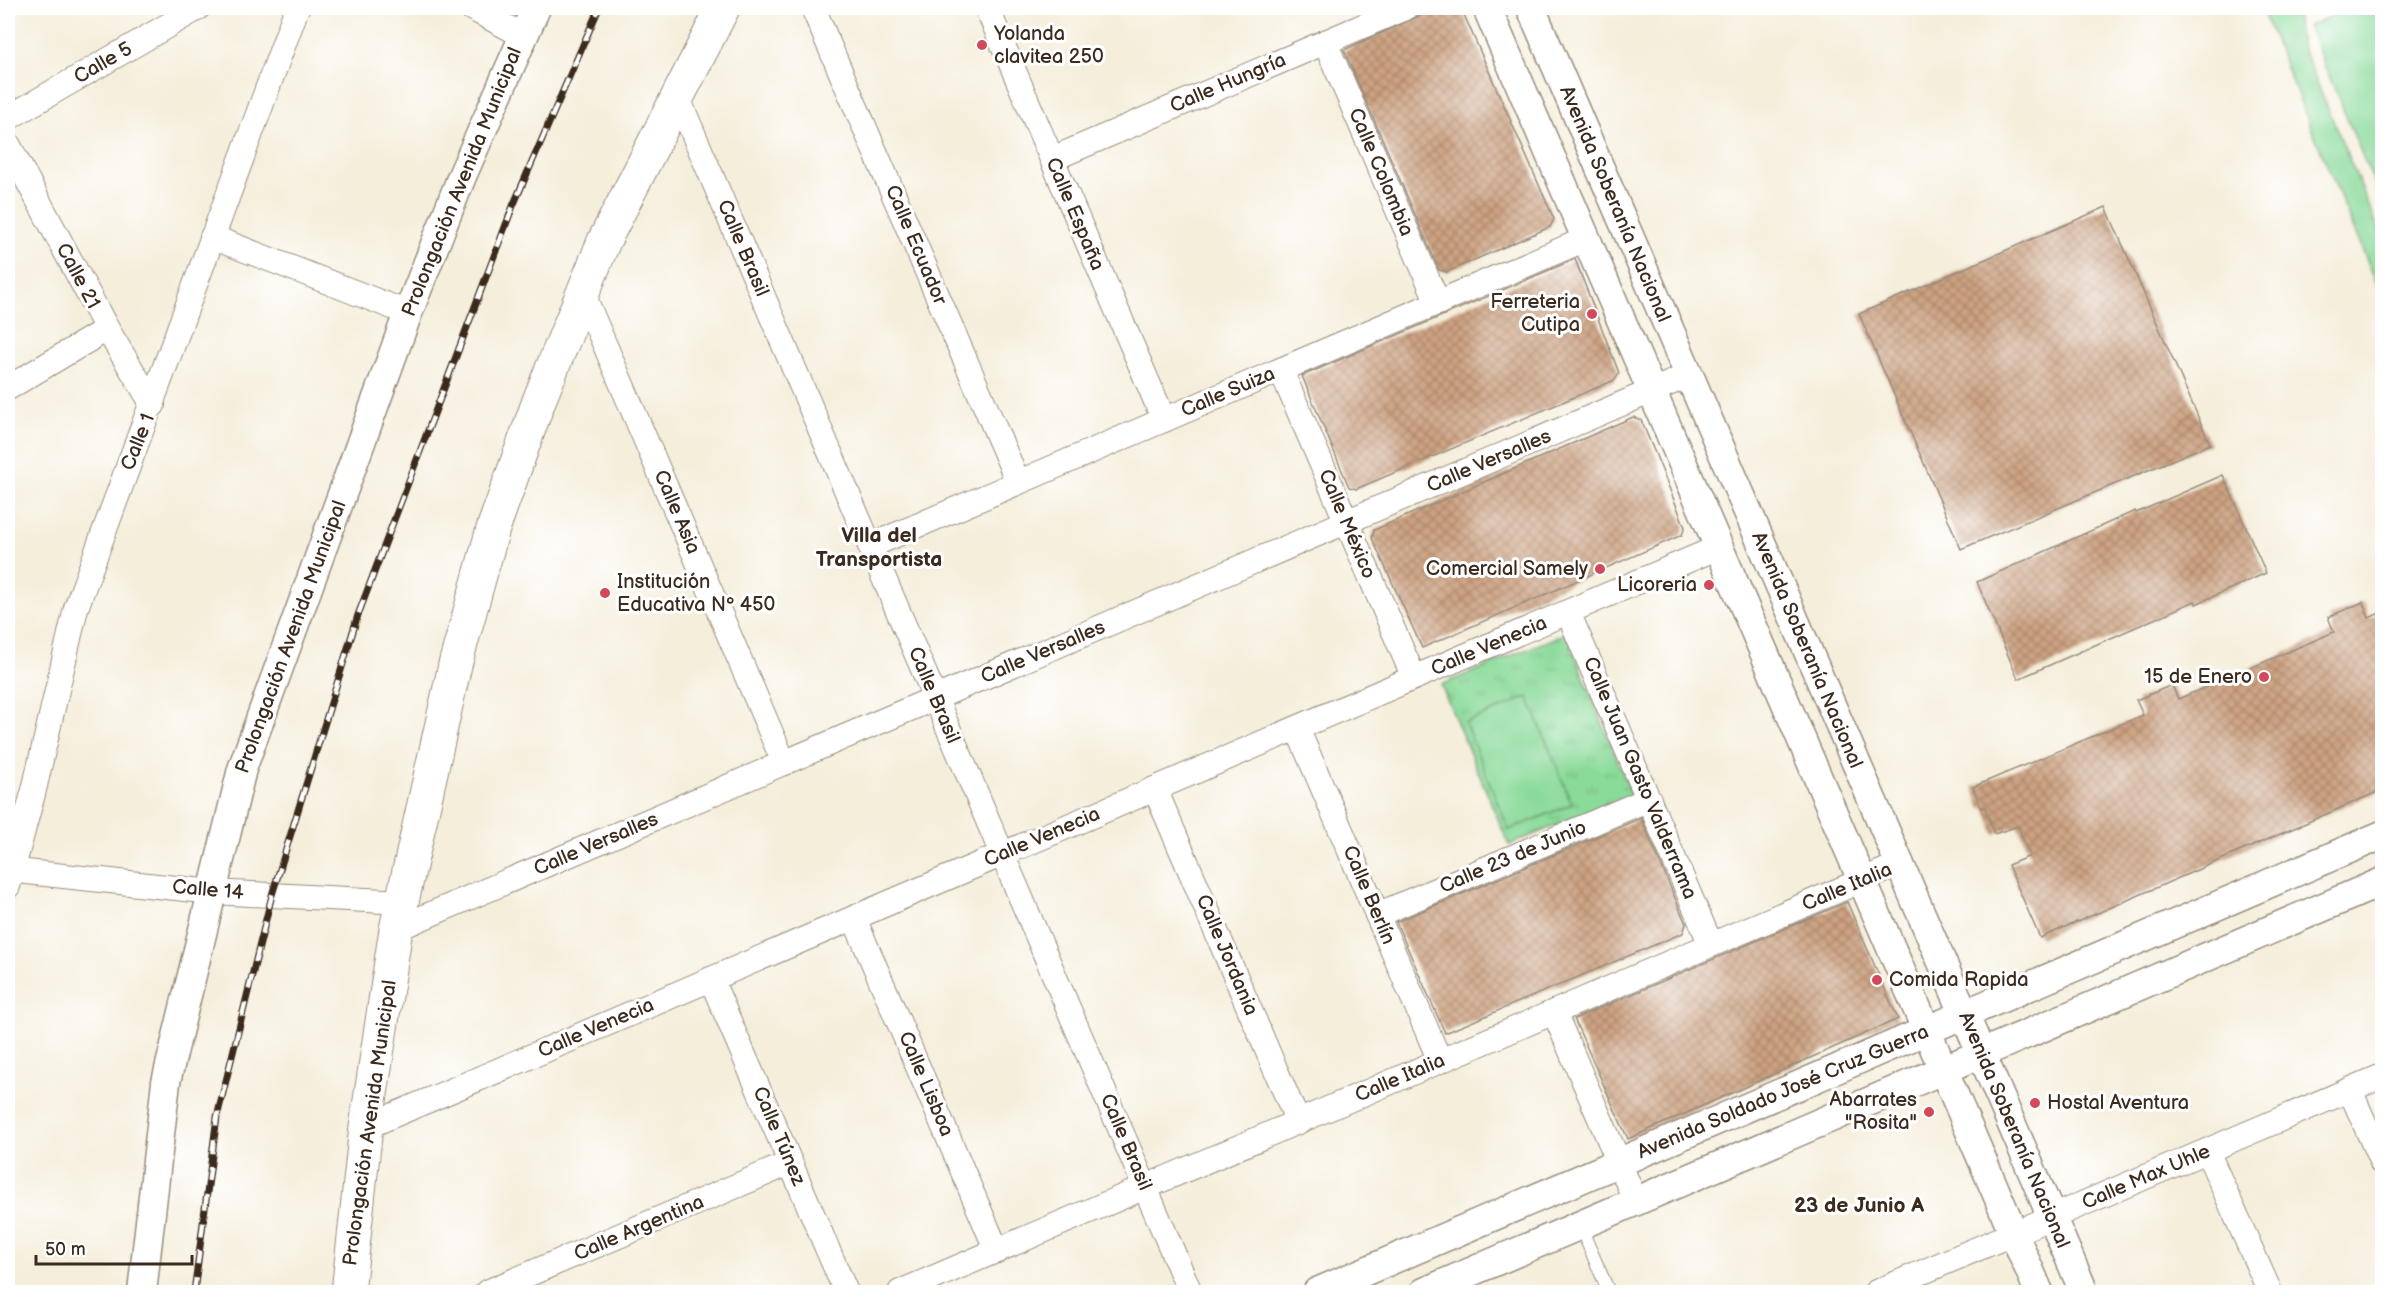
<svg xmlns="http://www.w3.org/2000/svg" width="2390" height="1300" font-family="'Balsamiq Sans',sans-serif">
  <defs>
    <pattern id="grass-tufts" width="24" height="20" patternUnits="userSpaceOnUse" patternTransform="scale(1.5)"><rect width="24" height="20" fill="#8ada9a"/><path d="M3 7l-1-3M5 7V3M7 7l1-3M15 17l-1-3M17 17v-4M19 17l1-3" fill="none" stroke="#78bb84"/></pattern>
    <pattern id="building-cross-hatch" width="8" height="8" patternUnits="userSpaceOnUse" patternTransform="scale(1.5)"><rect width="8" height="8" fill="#cea382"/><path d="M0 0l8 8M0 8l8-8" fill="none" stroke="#a8856a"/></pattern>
  </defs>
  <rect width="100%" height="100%" fill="#fff"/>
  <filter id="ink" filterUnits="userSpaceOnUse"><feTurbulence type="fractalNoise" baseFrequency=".0167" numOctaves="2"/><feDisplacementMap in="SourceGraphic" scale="12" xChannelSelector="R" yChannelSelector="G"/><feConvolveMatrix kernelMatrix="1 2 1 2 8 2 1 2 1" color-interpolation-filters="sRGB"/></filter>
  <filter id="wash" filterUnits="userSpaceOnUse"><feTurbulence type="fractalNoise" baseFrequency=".008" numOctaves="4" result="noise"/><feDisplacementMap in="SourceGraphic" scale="24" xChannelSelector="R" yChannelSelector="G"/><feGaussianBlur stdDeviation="1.35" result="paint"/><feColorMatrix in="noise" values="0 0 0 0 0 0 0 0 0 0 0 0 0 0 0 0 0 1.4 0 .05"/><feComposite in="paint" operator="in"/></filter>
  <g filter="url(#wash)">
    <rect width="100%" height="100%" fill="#f5eedb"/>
    <path fill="url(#grass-tufts)" stroke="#62825c" stroke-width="1.5" d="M 1566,633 L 1631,794 L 1509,845 L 1441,685 Z"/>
    <g fill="#8ada9a" stroke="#62825c" stroke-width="1.5">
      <path d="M 2261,8 L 2295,8 L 2301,44 L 2382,237 L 2382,296 Z"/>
      <path d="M 2351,8 L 2382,8 L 2382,202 L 2308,26 Z"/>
      <path d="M 1528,697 L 1572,804 L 1509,830 L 1465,723 Z"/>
    </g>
    <g id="blocks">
      <g fill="url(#building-cross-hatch)">
        <path d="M 1436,8 L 1461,8 L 1554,219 L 1550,227 L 1447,272 L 1439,270 L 1344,50 Z"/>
        <path d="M 2106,207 L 2210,444 L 1961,549 L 1859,314 Z"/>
        <path d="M 1575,259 L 1619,373 L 1615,380 L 1356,489 L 1349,487 L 1302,376 Z"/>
        <path d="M 1633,417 L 1641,420 L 1657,458 L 1685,527 L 1682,535 L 1422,648 L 1372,538 L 1374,530 Z"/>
        <path d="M 2223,475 L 2266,573 L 2196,604 L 2195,601 L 2018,679 L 1977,582 L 2135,511 L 2136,513 Z"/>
        <path d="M 2363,602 L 2369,618 L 2382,612 L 2382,790 L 2040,938 L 2008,865 L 2030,856 L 2018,826 L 1994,834 L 1985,807 L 1981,808 L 1973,787 L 2143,715 L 2136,700 L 2172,685 L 2178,699 L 2334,632 L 2328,617 Z"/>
        <path d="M 1641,818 L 1686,924 L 1683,933 L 1445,1033 L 1396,922 Z"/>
        <path d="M 1847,902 L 1898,1019 L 1628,1139 L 1574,1019 Z"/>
      </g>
    </g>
  </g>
  <g filter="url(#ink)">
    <use href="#blocks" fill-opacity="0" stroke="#988c7c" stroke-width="1.5"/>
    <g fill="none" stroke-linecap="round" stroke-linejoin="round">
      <g stroke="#988c7c" stroke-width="14">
        <path id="service" d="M 1580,1226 L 1609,1292"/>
      </g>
      <g stroke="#988c7c" stroke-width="26">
        <g id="minor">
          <path d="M 471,8 L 522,35"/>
          <path d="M 813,8 L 1018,482"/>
          <path d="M 987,8 L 1164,420"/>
          <path d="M 1325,42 L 1438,303"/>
          <path d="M 678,98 L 1190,1292"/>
          <path d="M 8,118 L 198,8"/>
          <path d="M 8,144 L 107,329 L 153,405"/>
          <path d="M 1052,159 L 1405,8"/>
          <path d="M 212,237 L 408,313"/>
          <path d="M 583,294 L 784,763"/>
          <path d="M 1281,370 L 1414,678"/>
          <path d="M 8,388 L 107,329"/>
          <path d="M 870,546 L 1586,239"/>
          <path d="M 1568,612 L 1711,945"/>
          <path d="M 1297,728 L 1440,1061"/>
          <path d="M 1155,789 L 1298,1122"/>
          <path d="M 8,870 L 213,892 L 404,902"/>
          <path d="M 8,886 L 34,790 L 76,608 L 297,8"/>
          <path d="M 1377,915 L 1649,799"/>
          <path d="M 854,918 L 997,1251"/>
          <path d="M 396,929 L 1689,375"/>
          <path d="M 711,979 L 846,1292"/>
          <path d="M 1554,1012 L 1636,1202"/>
          <path d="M 2350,1090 L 2382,1163"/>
          <path d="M 366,1127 L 1719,547"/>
          <path d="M 2207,1151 L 2270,1292"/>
          <path d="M 487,1292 L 790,1163"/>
          <path d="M 900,1292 L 1900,864"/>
          <path d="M 1876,1292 L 2382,1076"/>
        </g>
      </g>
      <g stroke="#988c7c" stroke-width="31">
        <g id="tertiary">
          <path d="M 1487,8 L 2039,1292"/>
          <path d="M 1531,8 L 2084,1292"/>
          <path d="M 142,1292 L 166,1082 L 242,769 L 408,313 L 462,176 L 536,8"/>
          <path d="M 1317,1292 L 2382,835"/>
          <path d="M 1424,1292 L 2382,882"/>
        </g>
      </g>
      <g stroke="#988c7c" stroke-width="35">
        <path id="secondary" d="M 348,1292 L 366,1127 L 396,929 L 455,665 L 493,529 L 540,398 L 604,241 L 723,8"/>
      </g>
      <use href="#service" stroke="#fff" stroke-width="12"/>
      <use href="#minor" stroke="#fff" stroke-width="24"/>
      <use href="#tertiary" stroke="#fff" stroke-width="28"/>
      <use href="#secondary" stroke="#fff" stroke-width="33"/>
      <g stroke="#3b2a1e" stroke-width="7">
        <path id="rail" d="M 194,1292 L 217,1117 L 272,895 L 358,615 L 513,206 L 599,8"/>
      </g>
      <use href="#rail" stroke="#fff" stroke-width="4.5" stroke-dasharray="14" stroke-linecap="butt"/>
    </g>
  </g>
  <g fill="#d1495b" stroke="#fff" stroke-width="2">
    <circle cx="982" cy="45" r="6"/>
    <circle cx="1592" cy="314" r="6"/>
    <circle cx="1600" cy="569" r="6"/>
    <circle cx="1709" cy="585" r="6"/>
    <circle cx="605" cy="593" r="6"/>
    <circle cx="2264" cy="677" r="6"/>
    <circle cx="1877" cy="980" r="6"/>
    <circle cx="2035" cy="1103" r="6"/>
    <circle cx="1929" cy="1112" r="6"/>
  </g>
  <g text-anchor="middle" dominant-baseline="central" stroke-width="6" stroke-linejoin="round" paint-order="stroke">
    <g font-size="20" fill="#3b2a1e" stroke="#fff" text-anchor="end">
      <text x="994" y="34" text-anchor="start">Yolanda<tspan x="994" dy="23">clavitea 250</tspan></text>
      <text x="1580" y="302">Ferreteria<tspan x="1580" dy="23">Cutipa</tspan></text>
      <text x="1588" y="569">Comercial Samely</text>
      <text x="617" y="582" text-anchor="start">Institución<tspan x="617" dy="23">Educativa Nº 450</tspan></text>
      <text x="1697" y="585">Licoreria</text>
      <text x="2252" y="677">15 de Enero</text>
      <text x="1889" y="980" text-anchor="start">Comida Rapida</text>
      <text x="1917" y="1100">Abarrates<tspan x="1917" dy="23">"Rosita"</tspan></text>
      <text x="2047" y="1103" text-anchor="start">Hostal Aventura</text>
    </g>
    <g font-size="20" fill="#3b2a1e" stroke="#fff">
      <text transform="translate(103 63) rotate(-30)">Calle 5</text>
      <text transform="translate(1228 83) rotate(-23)">Calle Hungría</text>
      <text transform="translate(1381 172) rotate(67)">Calle Colombia</text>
      <text transform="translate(462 182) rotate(-68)">Prolongación Avenida Municipal</text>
      <text transform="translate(1615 204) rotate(67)">Avenida Soberanía Nacional</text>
      <text transform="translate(1075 214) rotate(67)">Calle España</text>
      <text transform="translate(916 245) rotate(67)">Calle Ecuador</text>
      <text transform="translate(743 248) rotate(67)">Calle Brasil</text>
      <text transform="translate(78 276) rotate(62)">Calle 21</text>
      <text transform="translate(1228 392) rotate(-23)">Calle Suiza</text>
      <text transform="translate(138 442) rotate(-68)">Calle 1</text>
      <text transform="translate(1489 461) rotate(-23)">Calle Versalles</text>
      <text transform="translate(677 512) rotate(67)">Calle Asia</text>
      <text transform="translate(1347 524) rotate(67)">Calle México</text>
      <text transform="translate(291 637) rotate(-70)">Prolongación Avenida Municipal</text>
      <text transform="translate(1489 646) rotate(-23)">Calle Venecia</text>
      <text transform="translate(1807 650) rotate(67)">Avenida Soberanía Nacional</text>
      <text transform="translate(1043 652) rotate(-23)">Calle Versalles</text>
      <text transform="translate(934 695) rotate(67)">Calle Brasil</text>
      <text transform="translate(1640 778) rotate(67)">Calle Juan Gasto Valderrama</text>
      <text transform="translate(1042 837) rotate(-23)">Calle Venecia</text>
      <text transform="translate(596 844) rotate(-23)">Calle Versalles</text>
      <text transform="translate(1513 857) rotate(-23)">Calle 23 de Junio</text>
      <text transform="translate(1847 887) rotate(-23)">Calle Italia</text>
      <text transform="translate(208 890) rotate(5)">Calle 14</text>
      <text transform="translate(1369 895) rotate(67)">Calle Berlín</text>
      <text transform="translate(1227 955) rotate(67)">Calle Jordania</text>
      <text transform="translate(596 1028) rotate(-23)">Calle Venecia</text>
      <text transform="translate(1400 1078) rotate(-23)">Calle Italia</text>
      <text transform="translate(926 1084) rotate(67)">Calle Lisboa</text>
      <text transform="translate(1783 1092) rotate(-23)">Avenida Soldado José Cruz Guerra</text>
      <text transform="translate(370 1123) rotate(-82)">Prolongación Avenida Municipal</text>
      <text transform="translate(2014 1130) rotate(67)">Avenida Soberanía Nacional</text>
      <text transform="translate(779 1136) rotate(67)">Calle Túnez</text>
      <text transform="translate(1126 1142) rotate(67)">Calle Brasil</text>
      <text transform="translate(2146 1177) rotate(-23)">Calle Max Uhle</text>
      <text transform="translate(639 1228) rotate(-23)">Calle Argentina</text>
    </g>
    <g font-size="21" font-weight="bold" fill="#3b2a1e" stroke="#fff">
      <text x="879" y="535">Villa del<tspan x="879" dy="24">Transportista</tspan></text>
      <text x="1859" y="1205">23 de Junio A</text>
    </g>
  </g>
  <rect width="2390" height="1300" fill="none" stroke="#fff" stroke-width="30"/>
  <path d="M36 1255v9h156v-9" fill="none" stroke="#3b2a1e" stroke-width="3"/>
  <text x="45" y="1255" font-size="18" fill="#3b2a1e" stroke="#ffffff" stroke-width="4.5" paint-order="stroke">50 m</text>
</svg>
